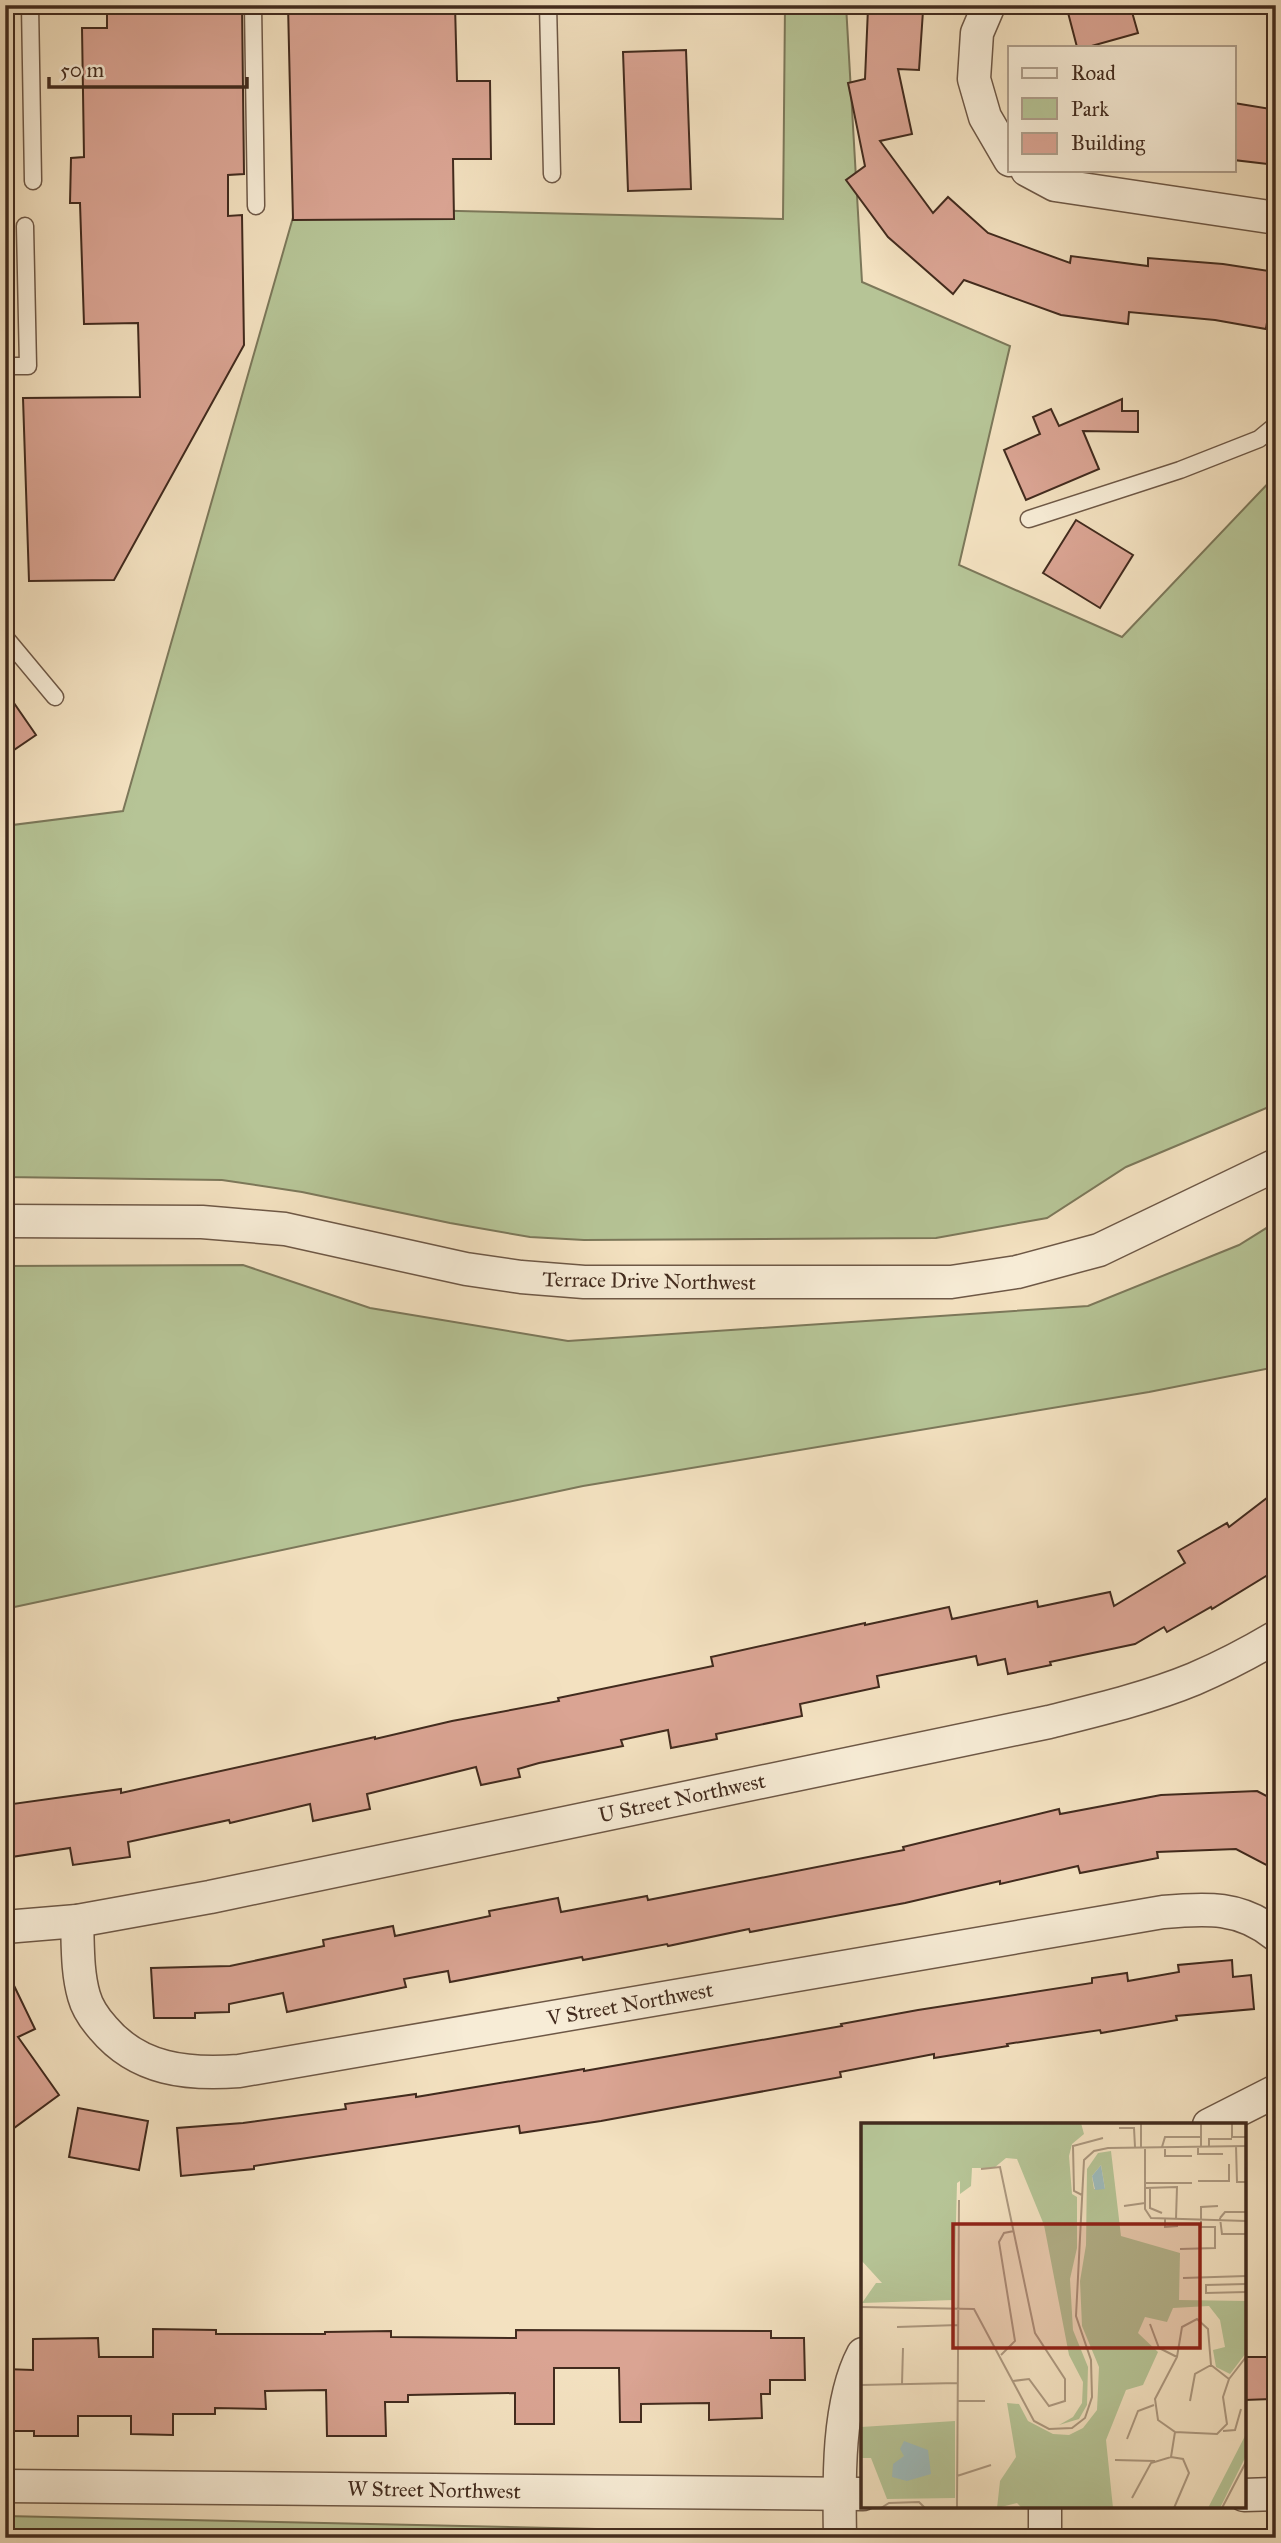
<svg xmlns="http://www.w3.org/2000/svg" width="1281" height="2543" font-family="'IM FELL Great Primer',serif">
  <rect width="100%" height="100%" fill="#f3e1c0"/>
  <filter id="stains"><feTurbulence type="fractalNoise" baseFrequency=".00286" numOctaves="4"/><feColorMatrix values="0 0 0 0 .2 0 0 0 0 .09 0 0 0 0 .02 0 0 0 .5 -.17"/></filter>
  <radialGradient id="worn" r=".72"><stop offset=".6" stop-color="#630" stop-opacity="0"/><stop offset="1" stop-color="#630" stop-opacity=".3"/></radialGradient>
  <g fill="#b6c496" stroke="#7c785a" stroke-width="2">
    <path d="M 785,5 L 846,5 L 862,282 L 1010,346 L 959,565 L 1122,637 L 1276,475 L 1276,1104 L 1126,1167 L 1047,1218 L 936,1238 L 584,1240 L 530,1237 L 450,1223 L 302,1192 L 222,1180 L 5,1177 L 5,826 L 123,811 L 296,207 L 783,219 Z"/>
    <path d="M 1276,1222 L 1276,1367 L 1149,1392 L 583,1486 L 5,1609 L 5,1266 L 243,1265 L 370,1308 L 568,1341 L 1088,1306 L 1239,1245 Z"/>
    <path d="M 5,2516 L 781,2533 L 781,2538 L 5,2538 Z"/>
  </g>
  <g fill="#daa493" stroke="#422b1e" stroke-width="2">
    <path d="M 107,5 L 242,5 L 244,174 L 228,175 L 228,216 L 242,215 L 244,345 L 114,580 L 29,581 L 23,398 L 140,397 L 138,323 L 84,324 L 80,203 L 70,203 L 71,158 L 84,157 L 82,28 L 107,28 Z"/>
    <path d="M 288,5 L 455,5 L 457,81 L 490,81 L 491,159 L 453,159 L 454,219 L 293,220 Z"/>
    <path d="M 1066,5 L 1130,5 L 1138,33 L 1088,47 L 1077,47 Z"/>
    <path d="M 868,8 L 923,11 L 919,70 L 898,69 L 912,134 L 880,141 L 933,213 L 948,197 L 988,233 L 1070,263 L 1071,256 L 1148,266 L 1148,258 L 1223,264 L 1275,272 L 1266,329 L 1215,320 L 1129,312 L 1128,324 L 1061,315 L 964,280 L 953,294 L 888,237 L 846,180 L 865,166 L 848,83 L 865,79 Z"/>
    <path d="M 686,50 L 691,189 L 628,191 L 623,52 Z"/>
    <path d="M 1234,103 L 1276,110 L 1276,165 L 1234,160 Z"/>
    <path d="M 1122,399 L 1122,411 L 1138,411 L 1138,432 L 1083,431 L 1099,469 L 1026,500 L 1004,450 L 1040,434 L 1033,417 L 1051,409 L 1059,426 Z"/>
    <path d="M 1076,520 L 1133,555 L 1100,608 L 1043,573 Z"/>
    <path d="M 5,690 L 36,735 L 5,756 Z"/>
    <path d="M 1276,1491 L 1276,1570 L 1212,1609 L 1211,1607 L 1167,1632 L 1164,1627 L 1135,1644 L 1050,1662 L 1051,1665 L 1008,1674 L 1005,1659 L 978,1665 L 976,1656 L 877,1676 L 879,1687 L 800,1704 L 802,1716 L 716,1734 L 717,1739 L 671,1748 L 668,1730 L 621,1740 L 623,1746 L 539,1763 L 518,1769 L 520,1777 L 481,1785 L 476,1767 L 367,1794 L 370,1809 L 313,1821 L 310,1804 L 230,1823 L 229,1820 L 128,1842 L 130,1857 L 73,1865 L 70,1848 L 5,1858 L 5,1805 L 121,1789 L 121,1793 L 375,1737 L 375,1739 L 452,1721 L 559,1701 L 558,1698 L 713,1666 L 711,1657 L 865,1623 L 865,1625 L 949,1607 L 952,1619 L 1037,1601 L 1038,1607 L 1110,1592 L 1114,1606 L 1185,1563 L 1178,1551 L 1227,1523 L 1229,1527 Z"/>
    <path d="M 1257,1791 L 1276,1801 L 1276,1870 L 1236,1849 L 1157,1852 L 1158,1858 L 1080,1873 L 1078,1866 L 1000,1884 L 1000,1881 L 905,1903 L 750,1932 L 749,1929 L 668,1946 L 667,1944 L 583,1960 L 582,1957 L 450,1982 L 448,1971 L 404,1979 L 406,1987 L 287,2012 L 283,1993 L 229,2004 L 229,2012 L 195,2013 L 195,2018 L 154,2018 L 151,1968 L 230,1966 L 324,1946 L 323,1940 L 393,1926 L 395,1936 L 490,1916 L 489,1911 L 558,1898 L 561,1912 L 647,1896 L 648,1900 L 904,1850 L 903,1847 L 1059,1809 L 1060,1814 L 1161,1795 Z"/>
    <path d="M 1232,1960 L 1233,1977 L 1251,1975 L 1254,2009 L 1176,2016 L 1177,2020 L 1101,2033 L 1100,2030 L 1007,2044 L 1008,2046 L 934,2058 L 934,2054 L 840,2072 L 841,2077 L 601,2121 L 520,2133 L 519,2126 L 254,2166 L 254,2169 L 181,2176 L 177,2128 L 243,2123 L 346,2109 L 345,2104 L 416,2094 L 416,2097 L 584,2069 L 584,2071 L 842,2026 L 841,2024 L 918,2010 L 1092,1983 L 1092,1978 L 1127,1973 L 1128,1981 L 1179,1972 L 1178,1965 Z"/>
    <path d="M 5,1967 L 35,2029 L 18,2037 L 59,2095 L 14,2128 L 5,2116 Z"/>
    <path d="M 78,2108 L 148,2121 L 139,2170 L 69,2157 Z"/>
    <path d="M 153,2329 L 216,2330 L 216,2334 L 325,2334 L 325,2332 L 391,2331 L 391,2337 L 516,2338 L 516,2330 L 771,2331 L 771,2338 L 804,2338 L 805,2380 L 770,2380 L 770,2394 L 761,2394 L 762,2418 L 709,2420 L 709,2403 L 641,2404 L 641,2422 L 620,2422 L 619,2368 L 554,2368 L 554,2424 L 515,2424 L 515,2393 L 408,2395 L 408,2402 L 385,2402 L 386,2436 L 327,2436 L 326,2390 L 265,2391 L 266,2409 L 215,2408 L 215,2414 L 173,2414 L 173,2435 L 131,2434 L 131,2416 L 78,2416 L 78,2436 L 34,2436 L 34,2431 L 5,2431 L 5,2369 L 33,2370 L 33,2339 L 98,2338 L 99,2357 L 153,2357 Z"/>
    <path d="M 1244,2357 L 1271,2357 L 1272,2399 L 1244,2400 Z"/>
  </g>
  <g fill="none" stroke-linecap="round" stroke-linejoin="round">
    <g stroke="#6e5846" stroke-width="19">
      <g id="service">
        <path d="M 30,5 L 33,181"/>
        <path d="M 253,5 L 256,206"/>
        <path d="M 548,5 L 552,174"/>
        <path d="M 5,366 L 28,366 L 25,226"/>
        <path d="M 1029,519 L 1180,470 L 1259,439 L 1276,425"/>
        <path d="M 5,637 L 55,697"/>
      </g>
    </g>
    <g stroke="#6e5846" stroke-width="35">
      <g id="minor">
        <path d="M 989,5 L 977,33 L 974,79 L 985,117 L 1010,160"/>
        <path d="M 1027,170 L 1055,185 L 1276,218"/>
        <path d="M 5,1221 L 202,1222 L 285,1229 L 466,1269 L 521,1277 L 584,1282 L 951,1282 L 1017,1272 L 1099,1250 L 1276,1165"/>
        <path d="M 77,1921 C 78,1945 77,1972 84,1996 C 87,2007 95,2019 103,2028 C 138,2070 188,2075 239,2071 L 1163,1912 C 1206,1908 1241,1906 1276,1935"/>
        <path d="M 5,1927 L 77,1921 L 210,1897 L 1049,1722 C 1097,1710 1148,1698 1194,1679 C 1222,1667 1249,1653 1276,1637"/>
        <path d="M 1209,2125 L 1276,2091"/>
        <path d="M 5,2486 L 863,2494"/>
        <path d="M 1244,2495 L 1276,2494"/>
        <path d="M 1045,2506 L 1045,2538"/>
        <path d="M 840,2538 C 839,2483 837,2403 863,2354"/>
      </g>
    </g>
    <use href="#service" stroke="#f7ecd6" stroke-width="16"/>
    <use href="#minor" stroke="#f7ecd6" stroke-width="32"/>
  </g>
  <g text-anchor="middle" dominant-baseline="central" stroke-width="5" stroke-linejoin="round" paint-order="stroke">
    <g font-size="21" fill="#422b1e" stroke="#f7ecd6">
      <text transform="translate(649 1281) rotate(1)">Terrace Drive Northwest</text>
      <text transform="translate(682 1798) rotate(-12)">U Street Northwest</text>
      <text transform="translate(630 2004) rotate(-10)">V Street Northwest</text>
      <text transform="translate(434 2490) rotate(1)">W Street Northwest</text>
    </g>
  </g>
  <g transform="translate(861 2123)">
    <rect width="385" height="385" fill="#f3e1c0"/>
    <path d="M 0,0 L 220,0 L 223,11 L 211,21 L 208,33 L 211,71 L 216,74 L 216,125 L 209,156 L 212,207 L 227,244 L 226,282 L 218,296 L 198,302 L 212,294 L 221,280 L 222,259 L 208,232 L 183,102 L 156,36 L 145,35 L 133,45 L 111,45 L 110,63 L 99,71 L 99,58 L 96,60 L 93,177 L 1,180 L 15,160 L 21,160 L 0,137 ZM 250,28 L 260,113 L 319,130 L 318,177 L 385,178 L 385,230 L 369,251 L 355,244 L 352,227 L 364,224 L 359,197 L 348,183 L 312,185 L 306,199 L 284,194 L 277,210 L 297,229 L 282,262 L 265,267 L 245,317 L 252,385 L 161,385 L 156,380 L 136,385 L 139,358 L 155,334 L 146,280 L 158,281 L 167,298 L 192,311 L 208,312 L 222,305 L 236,287 L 238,244 L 221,203 L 219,158 L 225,122 L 226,46 L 237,30 ZM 240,42 L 244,66 L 233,66 L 231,53 ZM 94,298 L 94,375 L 26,376 L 10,335 L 0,335 L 0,304 ZM 385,311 L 385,333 L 359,385 L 347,385 Z" fill="#b6c496" fill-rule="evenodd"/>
    <path d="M 240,42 L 244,66 L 234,67 L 231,53 ZM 43,318 L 67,327 L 70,351 L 46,358 L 31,354 L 32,341 L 43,333 L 39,326 Z" fill="#9ebbbb"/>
    <path fill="none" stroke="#ac987f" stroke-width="2" d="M 280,0 L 280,24M 371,0 L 371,14 L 385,14M 258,5 L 273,5 L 274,24M 337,23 L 337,31 L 362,31M 340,23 L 340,0M 348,23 L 348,16 L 371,16M 375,23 L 376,59 L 385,59M 284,24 L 284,86 L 290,95 L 385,98M 301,24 L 304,14 L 340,14M 304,24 L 304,33 L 331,33M 120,46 L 139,44 L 174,210 L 204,256 L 204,278 L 188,283 L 168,256 L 152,258M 337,58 L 368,58 L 368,41M 284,60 L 331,60M 289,64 L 289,85 L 301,90M 284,65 L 316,64 L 315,96M 221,72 L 213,68 L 212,23 L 242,15M 263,83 L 284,80M 359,95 L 361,111 L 385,111M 359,95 L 364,89 L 385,89M 304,96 L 304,104 L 317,103M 319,126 L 354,125 L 354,104 L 340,104 L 340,84 L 357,83M 322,155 L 385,153M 385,161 L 345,162 L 345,170 L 385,169M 0,184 L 113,186 L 173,298 L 188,306 L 211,305 L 224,295 L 231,274 L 230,237 L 215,193 L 223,37 L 233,28 L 247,25 L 385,23M 289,201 L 298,225 L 316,234M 36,204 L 97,202M 140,232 L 154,218 L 138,119 L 143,110 L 153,108M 368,256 L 385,234M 41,261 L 42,225M 0,262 L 97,260M 97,278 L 124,278M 329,278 L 334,251 L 350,242M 362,308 L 374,307 L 380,286M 266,316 L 277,288 L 293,282M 310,334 L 314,309 L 297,297 L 294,276 L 316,234 L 321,204 L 336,196 L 347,206 L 350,242 L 368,256 L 362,274 L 366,301 L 356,311 L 314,309M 254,337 L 294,338M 96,353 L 130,342M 271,375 L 290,340 L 310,334 L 322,336 L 328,350 L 313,385M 20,385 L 28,380 L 58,379 L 64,385M 96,385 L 98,77M 361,385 L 385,339"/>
    <path fill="#8f2418" fill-opacity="0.15" stroke="#8f2418" stroke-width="3.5" d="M 92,101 L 339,101 L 339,225 L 92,225 Z"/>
    <rect width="385" height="385" fill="none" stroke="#422b1e" stroke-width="3.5"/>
  </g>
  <rect width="1281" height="2543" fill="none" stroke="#f3e1c0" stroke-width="28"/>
  <rect x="7" y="7" width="1267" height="2529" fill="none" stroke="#422b1e" stroke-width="3.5"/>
  <rect x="14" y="14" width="1253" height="2515" fill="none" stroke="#422b1e" stroke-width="2"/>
  <rect x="1008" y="46" width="228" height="126" fill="#f7ecd6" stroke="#af9f8c" stroke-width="2"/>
  <rect x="1022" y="68" width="35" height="10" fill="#f7ecd6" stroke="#af9f8c" stroke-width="2"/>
  <text x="1071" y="80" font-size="21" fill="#422b1e">Road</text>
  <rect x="1022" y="98" width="35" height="21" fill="#b6c496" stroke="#af9f8c" stroke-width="2"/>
  <text x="1071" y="116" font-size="21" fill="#422b1e">Park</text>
  <rect x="1022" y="133" width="35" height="21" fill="#daa493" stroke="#af9f8c" stroke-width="2"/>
  <text x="1071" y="150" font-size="21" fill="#422b1e">Building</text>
  <path d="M49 77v10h198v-10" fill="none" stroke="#422b1e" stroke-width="3.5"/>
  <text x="60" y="77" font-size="21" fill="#422b1e" stroke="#f7ecd6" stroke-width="5" paint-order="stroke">50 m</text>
  <rect width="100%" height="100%" filter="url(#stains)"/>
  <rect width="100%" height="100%" fill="url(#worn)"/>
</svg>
